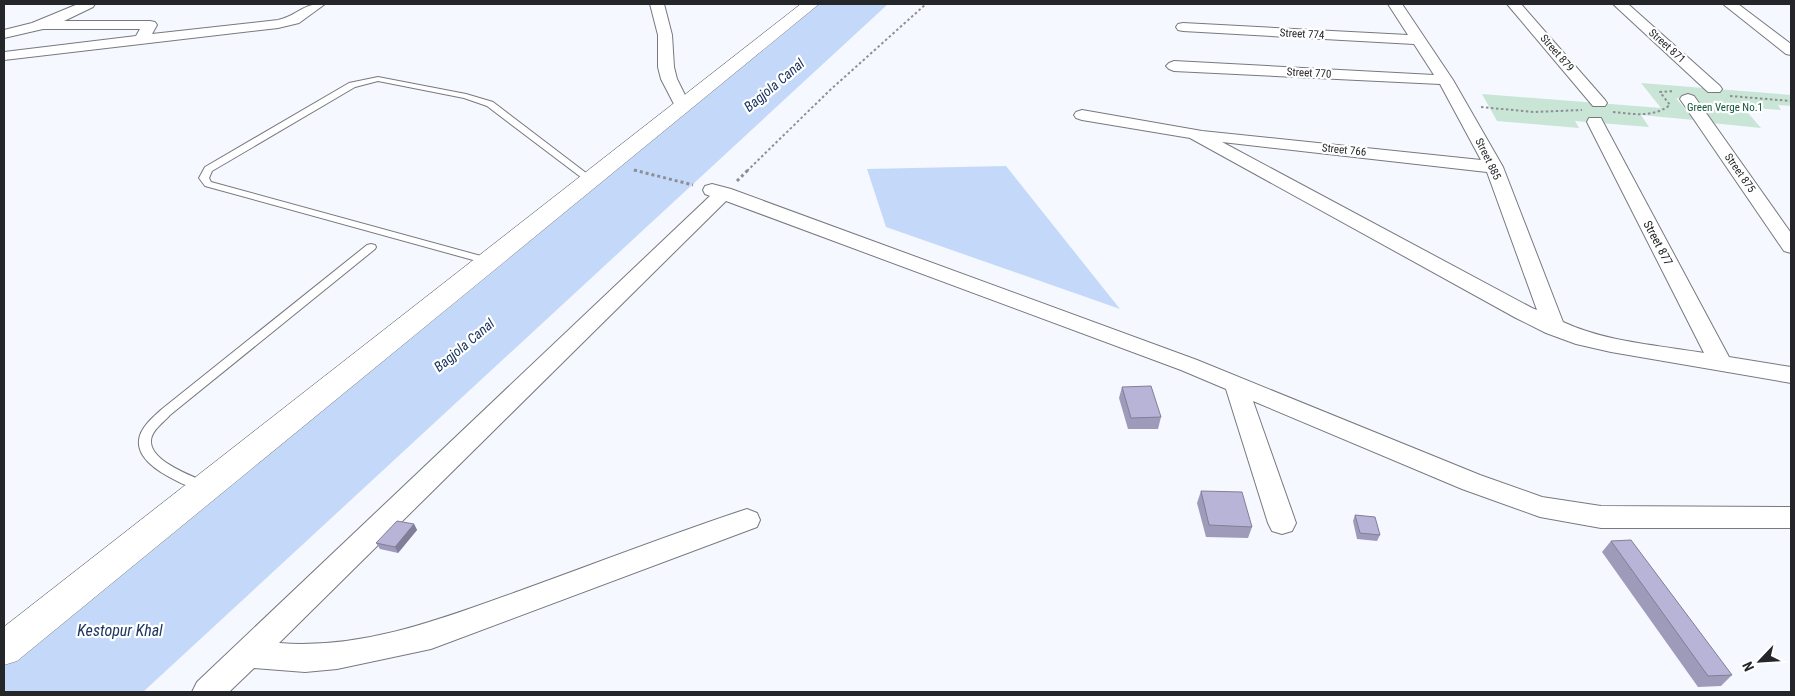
<svg xmlns="http://www.w3.org/2000/svg" width="1795" height="696" font-family="'Roboto Condensed',sans-serif">
  <rect width="100%" height="100%" fill="#f5f8fe"/>
  <path fill="#c9e5d6" d="M 1641,83 L 1791,95 L 1791,106 L 1778,105 L 1781,110 L 1743,107 L 1761,128 L 1712,123 L 1695,100 L 1676,98 L 1694,120 L 1641,115 L 1649,127 L 1575,121 L 1579,128 L 1497,121 L 1482,94 L 1661,108 Z"/>
  <g fill="#c4d9fa">
    <path d="M 803,4 L 888,4 L 143,692 L 4,692 L 4,646 Z"/>
    <path d="M 1006,166 L 1120,309 L 886,227 L 867,169 Z"/>
  </g>
  <g fill="none" stroke-linecap="round" stroke-linejoin="round">
    <g stroke="#77797f" stroke-width="2">
      <g id="service">
        <path d="M 378,77 L 466,94 L 493,102 L 594,179 L 592,181 L 586,181 L 487,106 L 464,98 L 378,81 L 355,87 L 212,171 L 209,178 L 211,182 L 492,259 L 493,261 L 492,263 L 484,263 L 205,186 L 199,178 L 205,167 L 349,83 Z"/>
        <path d="M 371,244 L 375,245 L 376,247 L 375,249 L 170,415 C 164,422 152,430 151,440 C 149,461 192,476 208,483 L 210,487 L 208,491 L 203,492 L 198,491 C 180,482 136,466 139,440 C 140,428 153,417 162,409 L 367,245 Z"/>
      </g>
    </g>
    <g stroke="#77797f" stroke-width="2">
      <g id="minor">
        <path d="M 78,4 L 95,4 L 93,7 L 64,21 L 150,21 L 155,22 L 157,25 L 152,34 L 278,20 C 299,15 302,3 325,4 L 299,23 L 278,28 L 4,60 L 4,52 L 136,36 L 140,29 L 43,29 L 4,38 L 4,30 L 32,23 Z"/>
        <path d="M 650,4 L 664,4 L 672,35 L 674,67 L 677,79 L 690,105 L 688,108 L 676,108 L 661,79 L 658,67 L 658,35 Z"/>
        <path d="M 1388,4 L 1402,4 L 1453,80 L 1503,167 L 1563,322 C 1606,342 1657,345 1704,353 L 1587,122 L 1589,118 L 1601,118 L 1603,122 L 1729,357 L 1791,367 L 1791,383 L 1611,352 L 1576,344 L 1546,333 L 1516,318 L 1190,138 L 1082,120 L 1076,118 L 1074,115 L 1076,112 L 1082,110 L 1202,131 L 1481,160 L 1440,84 L 1174,71 L 1169,69 L 1166,66 L 1169,63 L 1174,61 L 1434,75 L 1414,44 L 1183,31 L 1178,30 L 1176,27 L 1178,24 L 1183,23 L 1408,35 ZM 1222,142 L 1487,172 L 1537,310 L 1532,308 Z"/>
        <path d="M 1507,4 L 1521,4 L 1605,100 L 1607,103 L 1605,106 L 1593,106 Z"/>
        <path d="M 1613,4 L 1628,4 L 1720,86 L 1722,89 L 1720,92 L 1708,92 Z"/>
        <path d="M 1723,4 L 1738,4 L 1791,44 L 1791,55 L 1786,54 Z"/>
        <path d="M 1688,94 L 1694,96 L 1791,233 L 1791,253 L 1784,251 L 1680,99 L 1682,96 Z"/>
        <path d="M 712,184 L 731,189 L 1197,360 L 1480,475 L 1542,497 L 1601,506 L 1791,507 L 1791,528 L 1601,528 L 1540,517 L 1462,489 L 1253,401 L 1296,523 L 1292,531 L 1282,534 L 1272,531 L 1268,523 L 1226,389 L 1181,370 L 726,201 L 279,643 C 363,650 444,618 522,590 C 597,563 671,534 747,509 L 757,513 L 760,520 L 757,527 L 431,649 L 337,669 L 305,672 L 254,668 L 229,692 L 192,692 L 197,682 L 710,196 L 705,194 L 703,190 L 705,186 Z"/>
      </g>
    </g>
    <g stroke="#77797f" stroke-width="1">
      <path id="tertiary" d="M 801,4 L 819,4 L 17,661 L 4,665 L 4,627 Z"/>
    </g>
    <g stroke="#8d8f94" stroke-width="2" stroke-dasharray="2.5 2.5" stroke-linecap="butt">
      <path d="M 1730,96 L 1791,101"/>
      <path d="M 1481,107 L 1534,112 L 1582,110"/>
      <path d="M 1613,112 C 1633,114 1653,118 1670,105 L 1660,92 L 1674,91"/>
      <path d="M 634,170 L 638,171"/>
      <path d="M 747,171 L 829,91 L 926,4"/>
    </g>
    <g stroke="#8d8f94" stroke-width="3" stroke-dasharray="3 3" stroke-linecap="butt">
      <path d="M 634,170 L 693,185"/>
      <path d="M 737,181 L 748,170"/>
    </g>
    <use href="#service" fill="#fff" fill-rule="evenodd"/>
    <use href="#minor" fill="#fff" fill-rule="evenodd"/>
    <use href="#tertiary" fill="#fff" fill-rule="evenodd"/>
  </g>
  <g fill="#9e9bba">
    <path d="M 1122,387 L 1161,417 L 1158,429 L 1128,429 L 1119,398 Z"/>
    <path d="M 1201,491 L 1252,527 L 1248,538 L 1206,537 L 1197,503 Z"/>
    <path d="M 1355,515 L 1380,535 L 1377,541 L 1357,539 L 1353,521 Z"/>
    <path d="M 414,524 L 417,530 L 398,553 L 380,549 L 376,543 Z"/>
    <path d="M 1611,541 L 1732,675 L 1721,686 L 1698,687 L 1602,552 Z"/>
  </g>
  <path fill="#817e97" d="M 414,524 L 417,530 L 398,553 L 395,547 Z"/>
  <g fill="#b8b4d8" stroke="#817e97">
    <path d="M 1151,386 L 1161,417 L 1131,418 L 1122,387 Z"/>
    <path d="M 1201,491 L 1242,492 L 1252,527 L 1209,525 Z"/>
    <path d="M 1355,515 L 1375,517 L 1380,535 L 1360,533 Z"/>
    <path d="M 397,521 L 414,524 L 395,547 L 376,543 Z"/>
    <path d="M 1631,540 L 1732,675 L 1708,676 L 1611,541 Z"/>
  </g>
  <g text-anchor="middle" dominant-baseline="central" stroke-width="4.5" stroke-linejoin="round" paint-order="stroke">
    <g font-size="11" fill="#252629" stroke="#fff">
      <text transform="translate(1302 34) rotate(3)">Street 774</text>
      <text transform="translate(1667 46) rotate(42)">Street 871</text>
      <text transform="translate(1557 53) rotate(49)">Street 879</text>
      <text transform="translate(1309 73) rotate(3)">Street 770</text>
      <text transform="translate(1344 150) rotate(6)">Street 766</text>
      <text transform="translate(1488 159) rotate(64)">Street 885</text>
      <text transform="translate(1740 173) rotate(55)">Street 875</text>
    </g>
    <g font-size="11" fill="#12573c" stroke="#fff">
      <text x="1725" y="107">Green Verge No.1</text>
    </g>
    <g font-size="12" fill="#252629" stroke="#fff">
      <text transform="translate(1658 243) rotate(62)">Street 877</text>
    </g>
    <g font-size="14" font-style="italic" fill="#1c3660" stroke="#fff">
      <text transform="translate(774 85) rotate(-40)">Bagjola Canal</text>
      <text transform="translate(464 345) rotate(-40)">Bagjola Canal</text>
    </g>
    <g font-size="16" font-style="italic" fill="#1c3660" stroke="#fff">
      <text x="120" y="630">Kestopur Khal</text>
    </g>
  </g>
  <rect width="1795" height="696" fill="none" stroke="#252629" stroke-width="10"/>
  <g transform="translate(1760 661) rotate(245)" stroke="#ffffff" stroke-width="4" paint-order="stroke">
  <path d="M0-4L9 19L0 12L-9 19Z" fill="#252629"/>
  <text y="-8" font-size="14" font-weight="bold" text-anchor="middle" fill="#252629">N</text>
  </g>
</svg>
